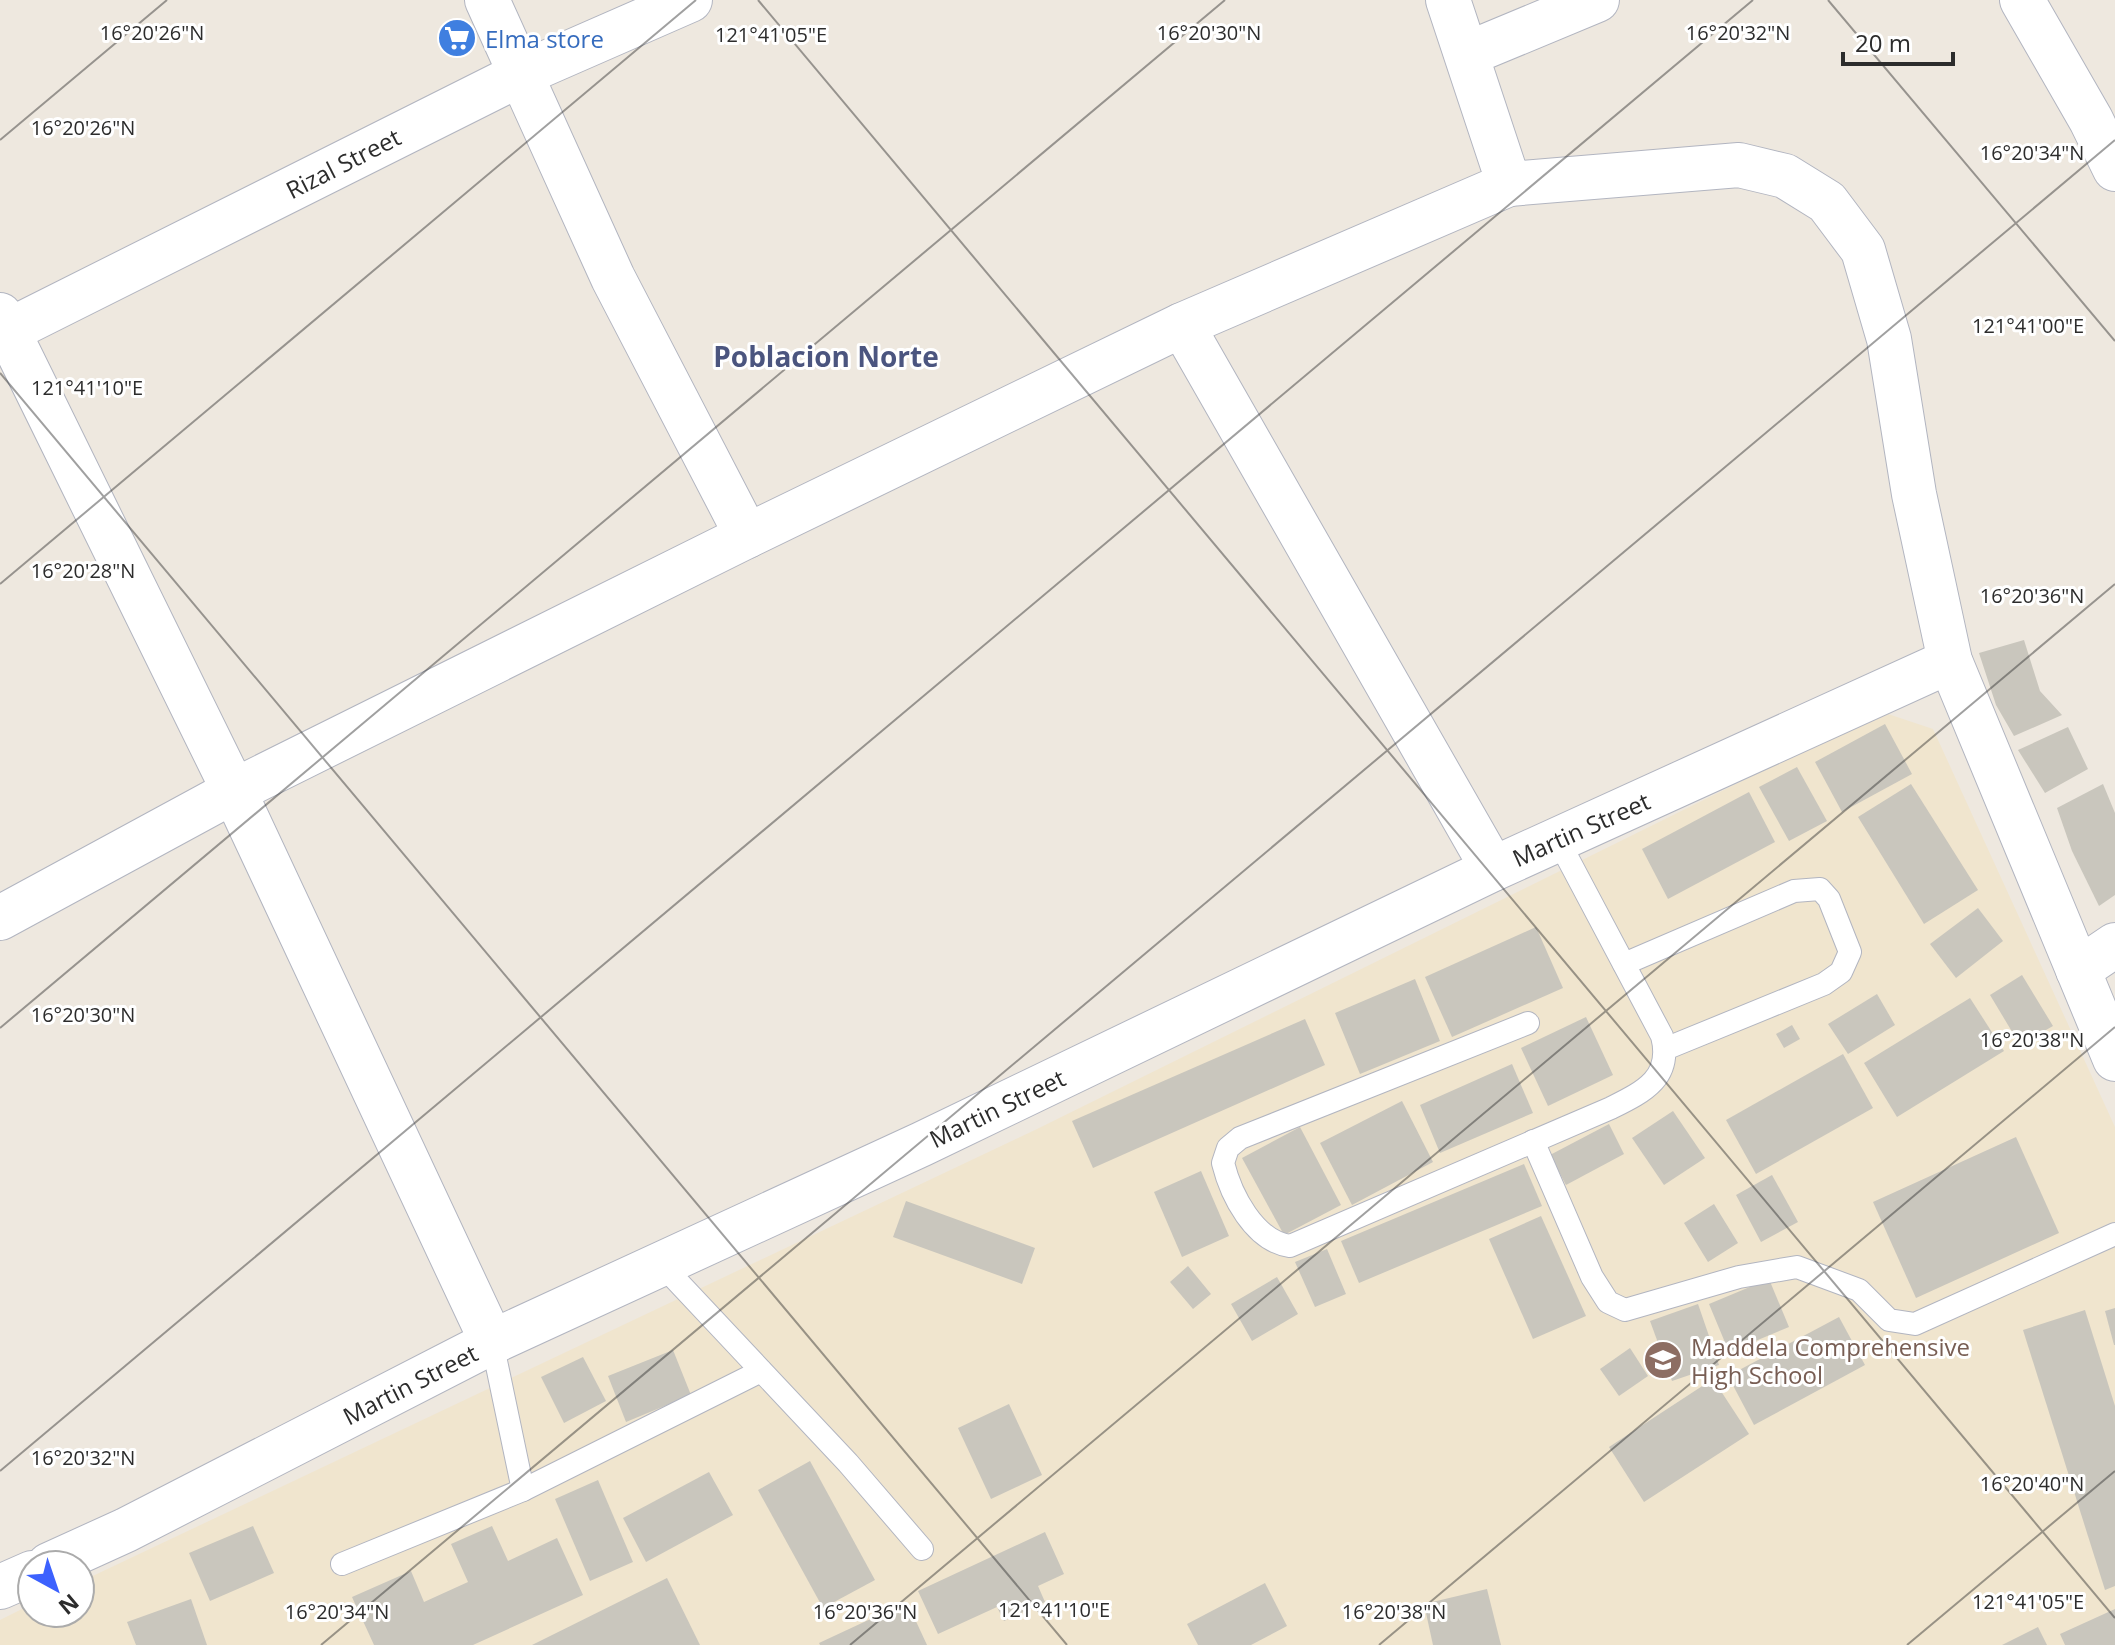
<svg xmlns="http://www.w3.org/2000/svg" width="2115" height="1645" font-family="'Open Sans',sans-serif">
  <rect width="100%" height="100%" fill="#eee8df"/>
  <path fill="#f0e5ce" d="M 1882,712 L 1933,729 L 2115,1127 L 2115,1645 L 0,1645 L 0,1620 L 32,1604 L 32,1613 L 80,1613 L 80,1582 L 1037,1129 Z"/>
  <g fill="#c9c6bd">
    <path d="M 2024,640 L 2040,691 L 2062,715 L 2014,736 L 1996,705 L 1979,653 Z"/>
    <path d="M 1885,724 L 1912,774 L 1842,812 L 1815,762 Z"/>
    <path d="M 2068,727 L 2088,769 L 2045,793 L 2018,750 Z"/>
    <path d="M 1797,767 L 1827,821 L 1789,841 L 1759,787 Z"/>
    <path d="M 1911,784 L 1978,890 L 1924,924 L 1858,817 Z"/>
    <path d="M 2103,784 L 2115,813 L 2115,895 L 2099,906 L 2072,851 L 2057,808 Z"/>
    <path d="M 1749,792 L 1775,842 L 1668,899 L 1642,849 Z"/>
    <path d="M 1978,908 L 2003,941 L 1956,978 L 1930,944 Z"/>
    <path d="M 1536,927 L 1563,988 L 1452,1037 L 1425,977 Z"/>
    <path d="M 2022,975 L 2053,1026 L 2020,1045 L 1990,995 Z"/>
    <path d="M 1415,979 L 1440,1041 L 1360,1074 L 1335,1013 Z"/>
    <path d="M 1877,994 L 1895,1025 L 1848,1054 L 1828,1024 Z"/>
    <path d="M 1970,998 L 2004,1051 L 1897,1117 L 1864,1063 Z"/>
    <path d="M 1586,1017 L 1613,1075 L 1548,1106 L 1521,1048 Z"/>
    <path d="M 1305,1019 L 1325,1065 L 1093,1168 L 1072,1121 Z"/>
    <path d="M 1792,1025 L 1800,1039 L 1784,1048 L 1776,1034 Z"/>
    <path d="M 1843,1054 L 1873,1108 L 1756,1174 L 1726,1120 Z"/>
    <path d="M 1512,1064 L 1533,1113 L 1440,1153 L 1420,1105 Z"/>
    <path d="M 1402,1101 L 1433,1162 L 1352,1205 L 1320,1143 Z"/>
    <path d="M 1673,1111 L 1705,1158 L 1664,1185 L 1632,1138 Z"/>
    <path d="M 1609,1124 L 1624,1154 L 1566,1185 L 1550,1155 Z"/>
    <path d="M 1300,1127 L 1341,1205 L 1284,1235 L 1242,1158 Z"/>
    <path d="M 2016,1137 L 2059,1233 L 1916,1298 L 1873,1202 Z"/>
    <path d="M 1524,1164 L 1542,1206 L 1359,1283 L 1341,1241 Z"/>
    <path d="M 1201,1171 L 1229,1236 L 1182,1257 L 1154,1192 Z"/>
    <path d="M 1772,1175 L 1798,1222 L 1761,1242 L 1736,1195 Z"/>
    <path d="M 906,1201 L 1035,1248 L 1022,1284 L 893,1237 Z"/>
    <path d="M 1714,1204 L 1738,1243 L 1708,1262 L 1684,1223 Z"/>
    <path d="M 1541,1216 L 1586,1316 L 1533,1339 L 1489,1239 Z"/>
    <path d="M 1327,1249 L 1346,1294 L 1315,1307 L 1295,1262 Z"/>
    <path d="M 1188,1266 L 1211,1294 L 1193,1309 L 1170,1282 Z"/>
    <path d="M 1277,1277 L 1298,1314 L 1252,1341 L 1231,1304 Z"/>
    <path d="M 1769,1279 L 1789,1327 L 1729,1352 L 1709,1304 Z"/>
    <path d="M 1698,1304 L 1719,1365 L 1672,1381 L 1650,1321 Z"/>
    <path d="M 2115,1308 L 2115,1345 L 2114,1345 L 2105,1311 Z"/>
    <path d="M 2085,1310 L 2115,1406 L 2115,1586 L 2105,1590 L 2023,1330 Z"/>
    <path d="M 1839,1317 L 1865,1365 L 1754,1425 L 1728,1376 Z"/>
    <path d="M 1630,1348 L 1648,1376 L 1619,1396 L 1600,1369 Z"/>
    <path d="M 673,1350 L 691,1395 L 626,1422 L 608,1376 Z"/>
    <path d="M 583,1357 L 606,1401 L 564,1423 L 541,1377 Z"/>
    <path d="M 1713,1379 L 1749,1434 L 1644,1502 L 1609,1447 Z"/>
    <path d="M 1009,1404 L 1042,1475 L 991,1499 L 958,1428 Z"/>
    <path d="M 810,1461 L 875,1580 L 823,1608 L 758,1490 Z"/>
    <path d="M 709,1472 L 733,1515 L 646,1562 L 623,1518 Z"/>
    <path d="M 598,1480 L 633,1562 L 590,1581 L 555,1499 Z"/>
    <path d="M 253,1526 L 274,1573 L 210,1601 L 189,1553 Z"/>
    <path d="M 492,1526 L 508,1561 L 557,1538 L 583,1595 L 473,1645 L 374,1645 L 352,1597 L 411,1571 L 424,1602 L 468,1582 L 451,1544 Z"/>
    <path d="M 1045,1532 L 1064,1574 L 1038,1586 L 1045,1602 L 1004,1621 L 997,1607 L 938,1634 L 918,1591 Z"/>
    <path d="M 667,1578 L 700,1645 L 532,1645 Z"/>
    <path d="M 1265,1583 L 1287,1626 L 1251,1645 L 1198,1645 L 1187,1624 Z"/>
    <path d="M 1487,1589 L 1501,1645 L 1433,1645 L 1424,1604 Z"/>
    <path d="M 191,1599 L 207,1645 L 136,1645 L 127,1622 Z"/>
    <path d="M 907,1602 L 927,1645 L 820,1645 L 819,1643 Z"/>
    <path d="M 2115,1609 L 2115,1645 L 2065,1645 L 2060,1634 Z"/>
    <path d="M 2038,1627 L 2047,1645 L 2002,1645 Z"/>
  </g>
  <g fill="none" stroke-linecap="round" stroke-linejoin="round">
    <g stroke="#b2b5c0" stroke-width="24">
      <g id="service">
        <path d="M 1624,964 L 1794,891 L 1820,889 L 1829,899 L 1850,952 L 1841,972 L 1824,984 L 1665,1049"/>
        <path d="M 1528,1023 L 1240,1138 L 1228,1148 L 1223,1163 C 1231,1195 1254,1241 1290,1246 L 1611,1108 C 1643,1092 1673,1078 1662,1036 L 1558,840"/>
        <path d="M 1533,1141 L 1592,1277 L 1608,1302 L 1625,1310 L 1739,1277 L 1797,1267 L 1859,1290 L 1889,1320 L 1915,1324 L 2115,1234"/>
        <path d="M 662,1265 L 848,1463 L 922,1549"/>
        <path d="M 492,1342 L 523,1490"/>
        <path d="M 342,1564 L 523,1490 L 761,1371"/>
      </g>
    </g>
    <g stroke="#b2b5c0" stroke-width="46">
      <g id="minor">
        <path d="M 487,0 L 613,278 L 747,536"/>
        <path d="M 2022,0 L 2091,120 L 2115,169"/>
        <path d="M 1467,54 L 1597,0"/>
        <path d="M 1509,184 L 1739,165 L 1785,176 L 1827,202 L 1863,250 L 1889,339 L 1914,494 L 1950,661 L 2115,1059"/>
        <path d="M 0,315 L 234,791 L 492,1342"/>
        <path d="M 1182,325 L 1493,869"/>
        <path d="M 0,335 L 521,74 L 690,0"/>
        <path d="M 0,918 L 234,791 L 747,536 L 1182,325 L 1509,184 L 1448,0"/>
        <path d="M 2078,970 L 2115,945"/>
        <path d="M 49,1565 L 126,1530 L 492,1342 L 922,1144 L 1493,869 L 1950,661"/>
        <path d="M 0,1587 L 32,1573"/>
      </g>
    </g>
    <use href="#service" stroke="#fff" stroke-width="22"/>
    <use href="#minor" stroke="#fff" stroke-width="44"/>
  </g>
  <path fill="none" stroke="#2c2c2c" stroke-width="2" stroke-opacity="0.45" d="M 758,0 L 2115,1618M 1828,0 L 2115,341M 0,140 L 167,0M 0,373 L 1067,1645M 0,584 L 696,0M 0,1028 L 1225,0M 0,1471 L 1753,0M 321,1645 L 2115,140M 850,1645 L 2115,584M 1379,1645 L 2115,1027M 1907,1645 L 2115,1471"/>
  <defs>
    <g id="supermarket-disc" transform="scale(2)"><circle r="9.5" fill="#3f7fe0" stroke="#fff"/><path d="M-6-5.5h2.5l.6 2H6L4.5 2H-2.5L-4.4-4H-6ZM-1.5 3.2a1.3 1.3 0 1 0 .1 0ZM3 3.2a1.3 1.3 0 1 0 .1 0Z" fill="#fff"/></g>
    <g id="school-disc" transform="scale(2)"><circle r="9.5" fill="#8d6e63" stroke="#fff"/><path d="M0-5L7-2L0 1L-7-2ZM-4 1L0 2.5L4 1V4Q0 6-4 4Z" fill="#fff"/></g>
  </defs>
  <g fill-rule="evenodd">
    <use href="#supermarket-disc" x="457" y="38"/>
    <use href="#school-disc" x="1663" y="1360"/>
  </g>
  <g text-anchor="middle" dominant-baseline="central" stroke-width="6" stroke-linejoin="round" paint-order="stroke">
    <g font-size="24" fill="#366cbe" stroke="#fff" text-anchor="start">
      <text x="485" y="38">Elma store</text>
    </g>
    <g font-size="24" fill="#2c2c2c" stroke="#fff">
      <text transform="translate(343 163) rotate(-27)">Rizal Street</text>
      <text transform="translate(1581 829) rotate(-24)">Martin Street</text>
      <text transform="translate(997 1108) rotate(-26)">Martin Street</text>
      <text transform="translate(410 1384) rotate(-27)">Martin Street</text>
    </g>
    <g font-size="24" fill="#785e54" stroke="#fff" text-anchor="start">
      <text x="1691" y="1346">Maddela Comprehensive<tspan x="1691" dy="28">High School</tspan></text>
    </g>
    <g font-size="28" font-weight="bold" fill="#4b557f" stroke="#fff">
      <text x="826" y="356">Poblacion Norte</text>
    </g>
  </g>
  <g font-size="20" text-anchor="middle" fill="#2c2c2c" stroke="#fff" stroke-width="6" stroke-linejoin="round" paint-order="stroke">
    <text x="1738" y="40">16°20'32"N</text>
    <text x="152" y="40">16°20'26"N</text>
    <text x="1209" y="40">16°20'30"N</text>
    <text x="771" y="42">121°41'05"E</text>
    <text x="83" y="135">16°20'26"N</text>
    <text x="2032" y="160">16°20'34"N</text>
    <text x="2028" y="333">121°41'00"E</text>
    <text x="87" y="395">121°41'10"E</text>
    <text x="83" y="578">16°20'28"N</text>
    <text x="2032" y="603">16°20'36"N</text>
    <text x="83" y="1022">16°20'30"N</text>
    <text x="2032" y="1047">16°20'38"N</text>
    <text x="83" y="1465">16°20'32"N</text>
    <text x="2032" y="1491">16°20'40"N</text>
    <text x="2028" y="1609">121°41'05"E</text>
    <text x="1054" y="1617">121°41'10"E</text>
    <text x="337" y="1619">16°20'34"N</text>
    <text x="865" y="1619">16°20'36"N</text>
    <text x="1394" y="1619">16°20'38"N</text>
  </g>
  <g transform="translate(56 1589) rotate(140)"><circle r="38" fill="#ffffff" stroke="#ababab" stroke-width="2"/>
  <path d="M0-6L14 30L0 20L-14 30Z" fill="#3c61fe"/>
  <text y="-12" font-size="22" font-weight="bold" text-anchor="middle" fill="#2c2c2c">N</text>
  </g>
  <path d="M1843 52v12h110v-12" fill="none" stroke="#2c2c2c" stroke-width="4"/>
  <text x="1855" y="52" font-size="24" fill="#2c2c2c" stroke="#ffffff" stroke-width="6" paint-order="stroke">20 m</text>
</svg>
